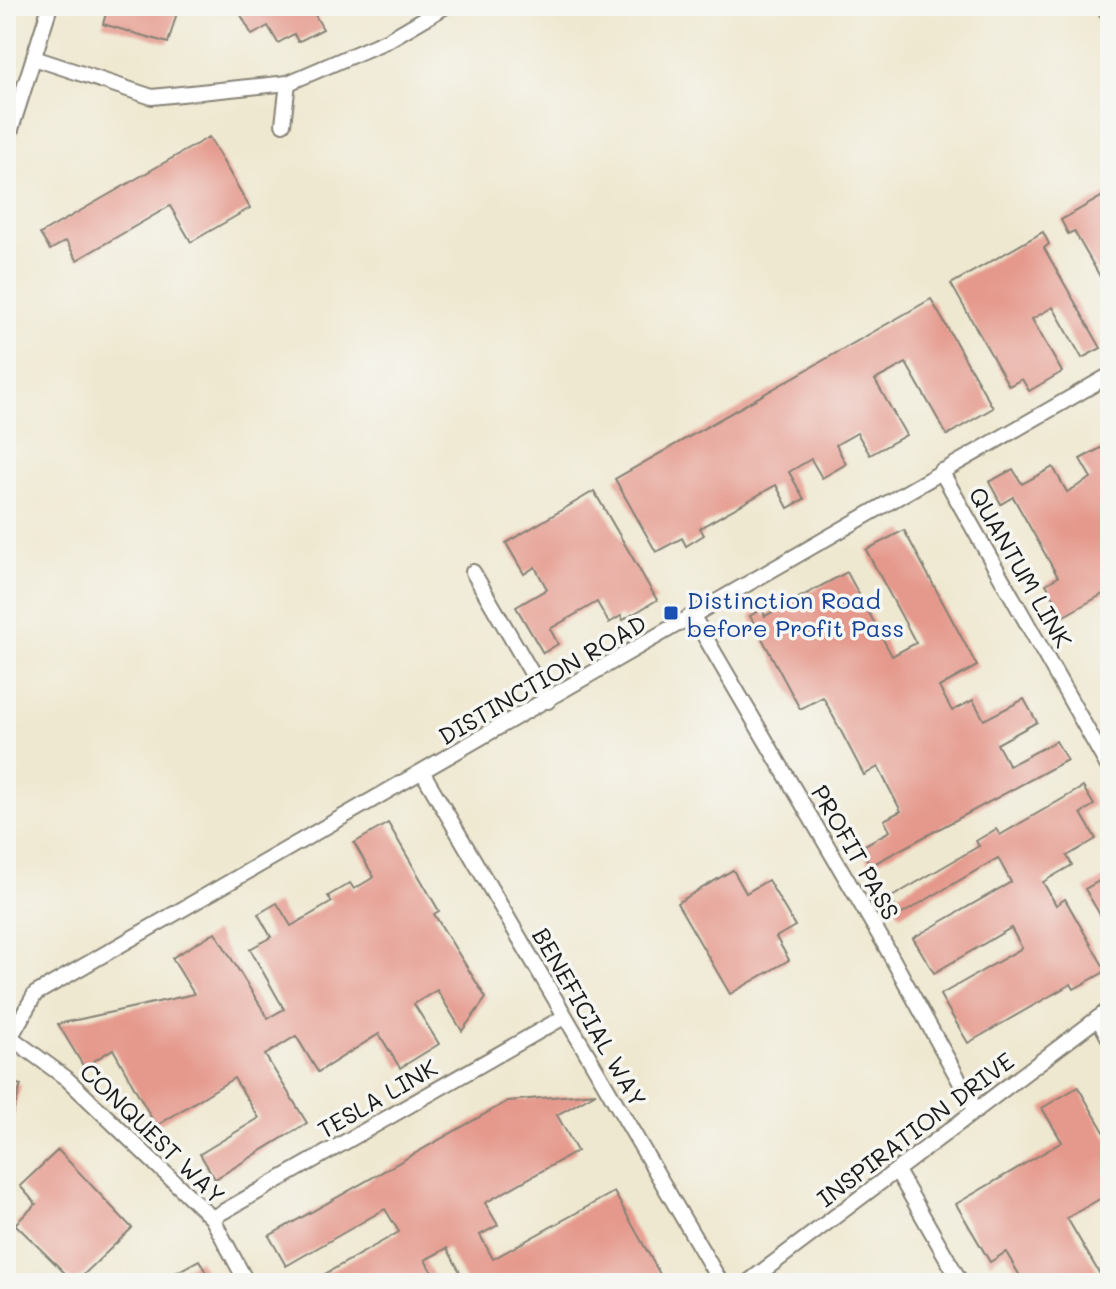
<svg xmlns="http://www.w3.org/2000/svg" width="1116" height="1289" font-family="Mali,sans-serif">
  <rect width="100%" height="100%" fill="#f6f6f2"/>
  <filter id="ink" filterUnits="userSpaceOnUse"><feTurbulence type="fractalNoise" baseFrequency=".0125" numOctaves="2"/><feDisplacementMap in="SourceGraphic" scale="16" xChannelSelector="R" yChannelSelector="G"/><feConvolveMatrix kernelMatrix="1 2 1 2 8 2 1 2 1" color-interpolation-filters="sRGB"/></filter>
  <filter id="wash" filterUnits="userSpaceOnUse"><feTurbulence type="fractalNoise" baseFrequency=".006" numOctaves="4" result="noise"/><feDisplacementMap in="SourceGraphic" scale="32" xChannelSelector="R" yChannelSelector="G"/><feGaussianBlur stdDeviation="1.8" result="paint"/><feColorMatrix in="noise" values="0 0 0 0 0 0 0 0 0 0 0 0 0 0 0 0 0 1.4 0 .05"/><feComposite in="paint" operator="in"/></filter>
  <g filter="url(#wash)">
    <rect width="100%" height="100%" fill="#efe8d0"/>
    <g id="blocks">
      <g fill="#e5998c">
        <path d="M 108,6 L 179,6 L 168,43 L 103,24 Z"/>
        <path d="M 236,6 L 310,6 L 323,29 L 298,42 L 294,34 L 278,43 L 268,26 L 252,35 Z"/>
        <path d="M 209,137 L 250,208 L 191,242 L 170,206 L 77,260 L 66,241 L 50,250 L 40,234 Z"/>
        <path d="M 1110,192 L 1110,294 L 1074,231 L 1068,234 L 1061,220 Z"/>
        <path d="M 1043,232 L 1049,244 L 1044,248 L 1101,348 L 1082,358 L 1053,307 L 1032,319 L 1062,372 L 1029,391 L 1022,379 L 1009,386 L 951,284 Z"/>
        <path d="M 931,299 L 993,408 L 947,435 L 906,363 L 875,380 L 906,435 L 870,455 L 857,433 L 836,445 L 846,464 L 822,478 L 811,459 L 789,472 L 804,499 L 788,508 L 776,485 L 700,528 L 704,535 L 686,546 L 682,538 L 656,552 L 615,479 Z"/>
        <path d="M 1110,443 L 1110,590 L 1064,616 L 1046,584 L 1058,577 L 1013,497 L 1001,504 L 989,482 L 1013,469 L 1022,484 L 1053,467 L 1067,492 L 1091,478 L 1080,459 Z"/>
        <path d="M 594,491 L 657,600 L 623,620 L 621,616 L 609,623 L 597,602 L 550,629 L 558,644 L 543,653 L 516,607 L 547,589 L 535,567 L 524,574 L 506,543 Z"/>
        <path d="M 904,530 L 977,666 L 939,687 L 952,711 L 973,700 L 984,720 L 1024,699 L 1037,722 L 997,744 L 1009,766 L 1056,741 L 1067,760 L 870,866 L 861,847 L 890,831 L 884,820 L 901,811 L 878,767 L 864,775 L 823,697 L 800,709 L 750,616 L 762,609 L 765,616 L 847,572 L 892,656 L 916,643 L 866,550 Z"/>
        <path d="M 1083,787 L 1094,805 L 1081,813 L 1096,839 L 1067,856 L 1072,865 L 1043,882 L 1056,905 L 1065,899 L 1106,971 L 1074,989 L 1071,984 L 968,1043 L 940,995 L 1022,948 L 1011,928 L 934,973 L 913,938 L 1011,882 L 998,858 L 900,915 L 890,898 L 979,846 L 976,841 L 996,829 L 1000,835 Z"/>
        <path d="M 388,823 L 439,911 L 434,914 L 486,998 L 462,1031 L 437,990 L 414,1004 L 439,1044 L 400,1068 L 379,1034 L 318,1072 L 296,1036 L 265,1055 L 307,1123 L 215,1179 L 200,1154 L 259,1118 L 234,1078 L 156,1126 L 113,1049 L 84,1067 L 58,1024 L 194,994 L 172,958 L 215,932 L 268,1018 L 284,1009 L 250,949 L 271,937 L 258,914 L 277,903 L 291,926 L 332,902 L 328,896 L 350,883 L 354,889 L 374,877 L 354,843 Z"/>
        <path d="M 733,870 L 746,893 L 768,880 L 795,926 L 776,937 L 789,960 L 730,994 L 677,903 Z"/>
        <path d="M 1110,875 L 1110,932 L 1085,889 Z"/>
        <path d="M 6,1081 L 21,1085 L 9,1127 L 6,1127 Z"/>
        <path d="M 1078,1087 L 1110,1142 L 1110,1193 L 1067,1218 L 1105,1283 L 1046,1283 L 1041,1275 L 1024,1283 L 1006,1252 L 990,1262 L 956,1204 L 1062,1142 L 1042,1108 Z"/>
        <path d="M 596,1093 L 557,1115 L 577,1151 L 485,1203 L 498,1225 L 480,1235 L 493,1259 L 614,1192 L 665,1283 L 466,1283 L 447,1248 L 425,1260 L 438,1283 L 309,1283 L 399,1232 L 385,1209 L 286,1266 L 269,1236 L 508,1101 Z"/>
        <path d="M 58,1150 L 132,1228 L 75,1283 L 15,1224 L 36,1204 L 20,1186 Z"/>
        <path d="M 199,1260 L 212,1283 L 157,1283 Z"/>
      </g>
    </g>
  </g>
  <g filter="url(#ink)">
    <use href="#blocks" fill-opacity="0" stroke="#868276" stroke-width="2"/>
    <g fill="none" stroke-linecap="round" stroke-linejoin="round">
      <g stroke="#868276" stroke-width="18">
        <g id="street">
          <path d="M 1103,6 L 1110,17"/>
          <path d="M 34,58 L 152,97 L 288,83 L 388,40 L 446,6"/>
          <path d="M 283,124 L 288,83"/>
          <path d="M 6,145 L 50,6"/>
          <path d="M 941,471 L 1110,770"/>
          <path d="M 473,572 L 548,701"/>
          <path d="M 694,618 L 881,938 L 976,1111"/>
          <path d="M 423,773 L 721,1283"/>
          <path d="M 1098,1018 L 1110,1040"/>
          <path d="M 6,1034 L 66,1078 L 212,1218 L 247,1283"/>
          <path d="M 11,1036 L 35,994 L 1110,375"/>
          <path d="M 897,1171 L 961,1283"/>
          <path d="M 212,1218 L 564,1017"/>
          <path d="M 747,1283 L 1110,1009"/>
        </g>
      </g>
      <use href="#street" stroke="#fff" stroke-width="14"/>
    </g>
  </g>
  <rect fill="#1a4fb4" stroke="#f6f6f2" stroke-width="3" x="663" y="605" width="16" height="16" rx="4"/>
  <g text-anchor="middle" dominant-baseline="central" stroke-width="7" stroke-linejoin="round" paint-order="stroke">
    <g font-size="24" fill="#1c1c1c" stroke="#f6f6f2">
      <text transform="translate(1021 567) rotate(60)">QUANTUM LINK</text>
      <text transform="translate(542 679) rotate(-30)">DISTINCTION ROAD</text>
      <text transform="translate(856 852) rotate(60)">PROFIT PASS</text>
      <text transform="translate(590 1017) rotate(60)">BENEFICIAL WAY</text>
      <text transform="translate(377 1098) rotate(-30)">TESLA LINK</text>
      <text transform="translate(915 1129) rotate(-37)">INSPIRATION DRIVE</text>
      <text transform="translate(153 1133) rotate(44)">CONQUEST WAY</text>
    </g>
    <g font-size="24" fill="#164399" stroke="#f6f6f2" text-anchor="start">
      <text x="687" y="599">Distinction Road<tspan x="687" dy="28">before Profit Pass</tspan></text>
    </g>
  </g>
  <rect width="1116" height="1289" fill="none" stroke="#f6f6f2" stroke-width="32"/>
</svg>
